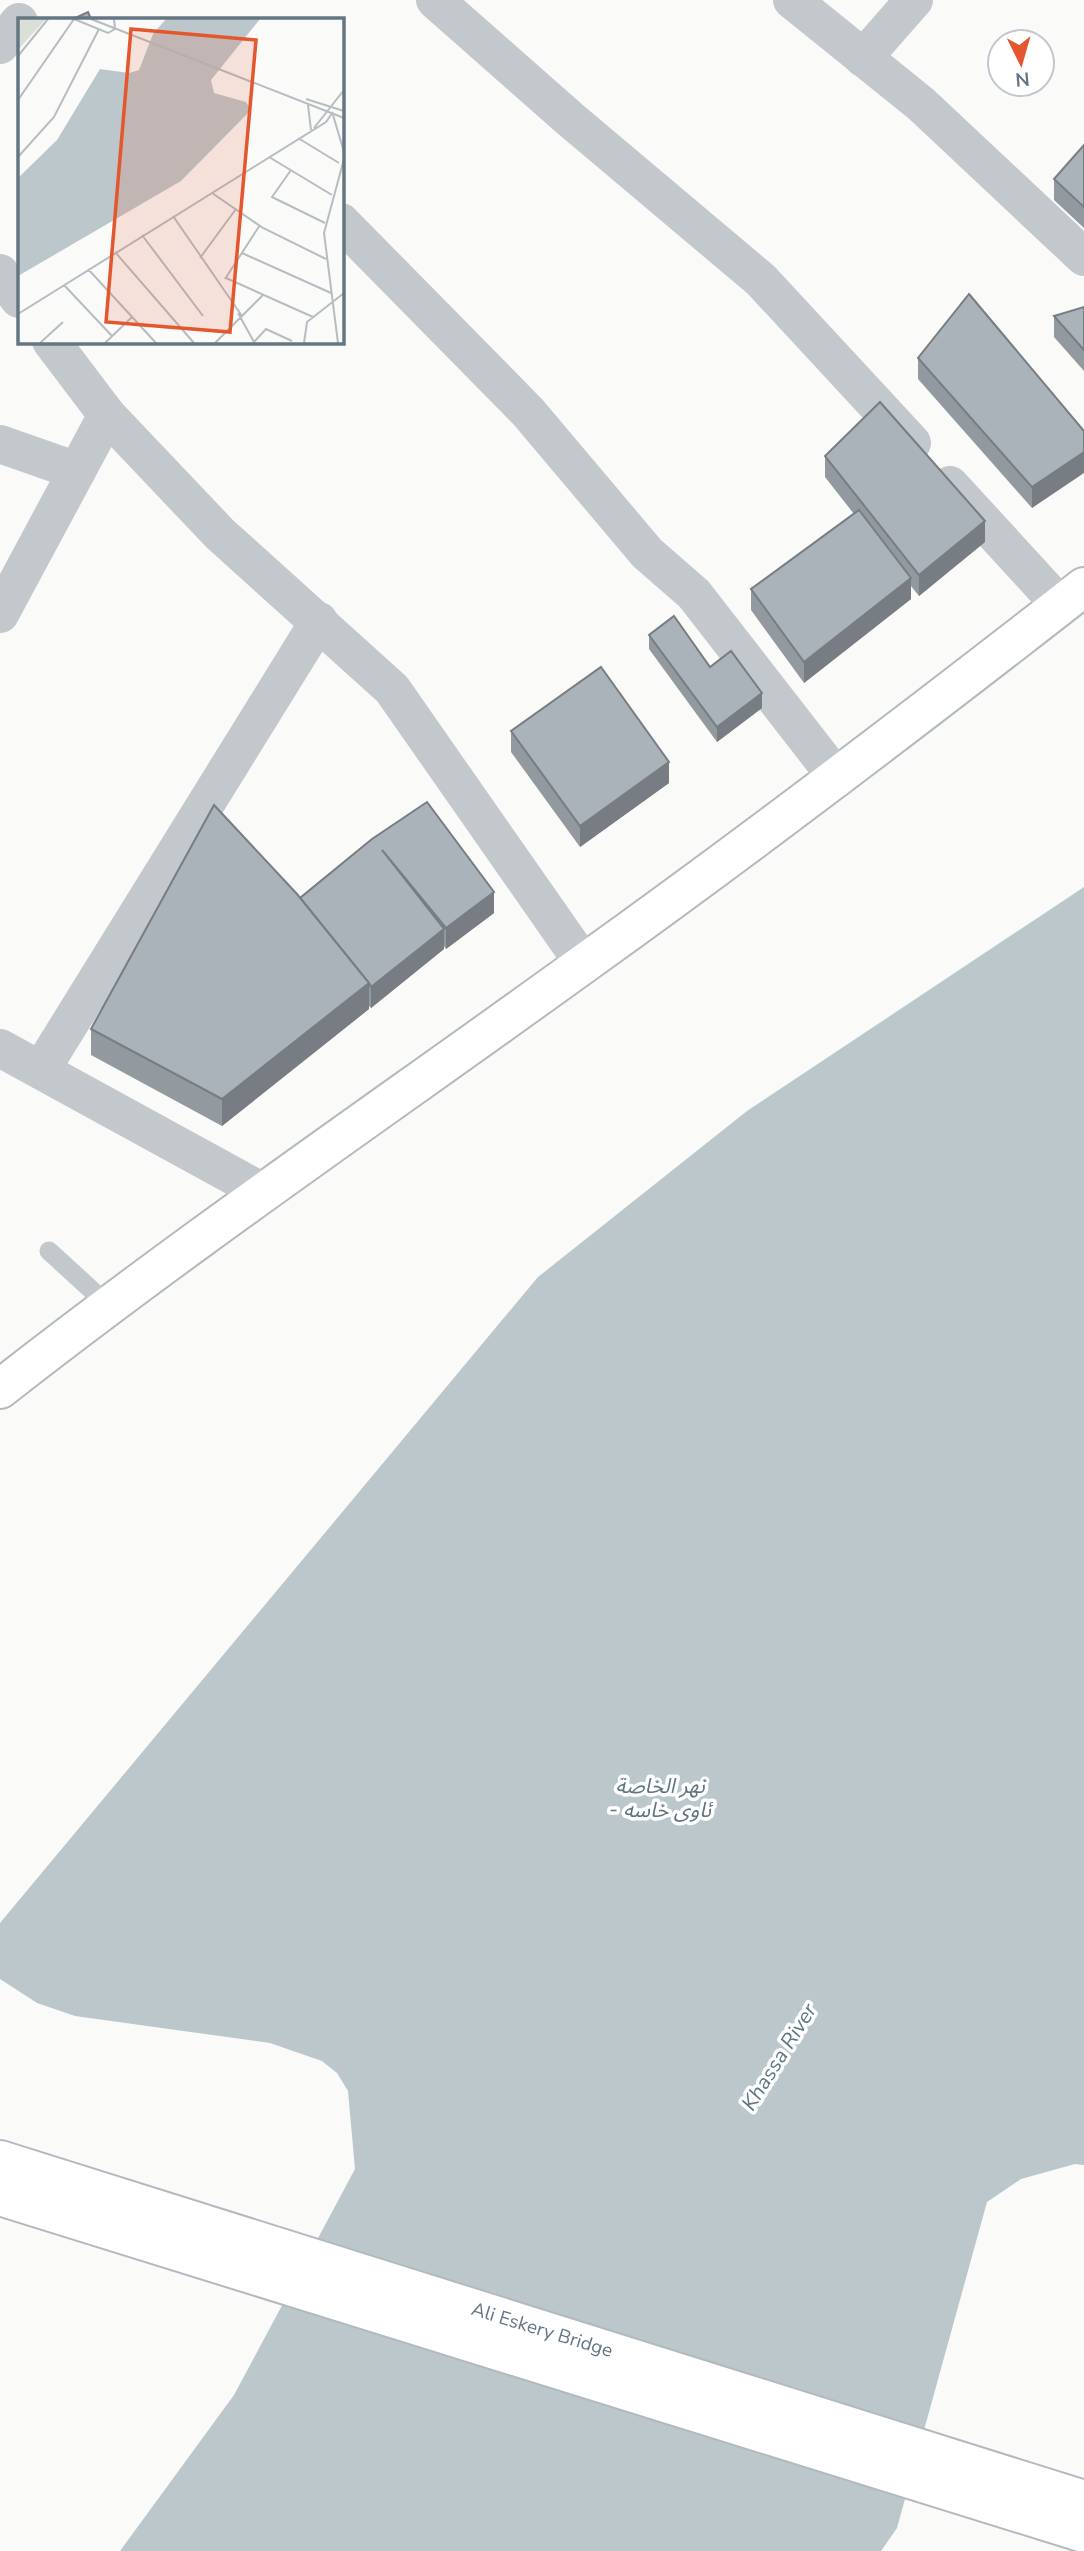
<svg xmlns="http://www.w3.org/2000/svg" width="1084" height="2551" font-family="'Nunito Sans','Noto Sans Arabic',sans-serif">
  <rect width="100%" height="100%" fill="#fafaf8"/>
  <path fill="#bbc7cb" d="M 1084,887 L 1084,2165 L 1075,2164 L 1021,2179 L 987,2202 L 897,2528 L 881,2551 L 120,2551 L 234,2395 L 355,2169 L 348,2091 L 337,2073 L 322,2061 L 270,2043 L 75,2016 L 37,2003 L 0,1979 L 0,1923 L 538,1277 L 747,1111 Z"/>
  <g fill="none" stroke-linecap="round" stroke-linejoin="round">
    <g stroke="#b3babf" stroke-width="42">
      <g id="secondary">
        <path d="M 0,1389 C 190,1240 390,1104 586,962 C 755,841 920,715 1084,587"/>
        <path d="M 0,2160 L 1084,2500"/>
        <path d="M 0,2196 L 1084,2533"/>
      </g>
    </g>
    <path stroke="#c3c8cc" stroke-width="19" d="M 49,1251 L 108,1305"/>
    <g stroke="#c3c8cc" stroke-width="38">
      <path d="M 435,0 L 570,119 L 761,280 L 912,443"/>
      <path d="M 792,0 L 921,104 L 1084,257"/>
      <path d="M 0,45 L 19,22"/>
      <path d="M 863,58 L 914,0"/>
      <path d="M 341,222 L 528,412 L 647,553 L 694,594 L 837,778"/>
      <path d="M 0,273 L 19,299"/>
      <path d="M 51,341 L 107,415 L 220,534 L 392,689 L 584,964"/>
      <path d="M 0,444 L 77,471"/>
      <path d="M 950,485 L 1060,605"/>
      <path d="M 0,614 L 107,415"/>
      <path d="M 0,1048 L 261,1191"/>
      <path d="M 41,1070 L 319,621"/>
    </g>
    <use href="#secondary" stroke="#fff" stroke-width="38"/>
  </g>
  <g fill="#929a9f">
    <path d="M 1084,145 L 1084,228 L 1054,200 L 1054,179 Z"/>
    <path d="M 1084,307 L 1084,371 L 1054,337 L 1054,316 Z"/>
    <path d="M 918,358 L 1084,431 L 1032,508 L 918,379 Z"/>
    <path d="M 825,456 L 985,542 L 919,596 L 911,586 L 911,599 L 804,683 L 751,610 L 751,589 L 854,514 L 825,477 Z"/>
    <path d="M 649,635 L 710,667 L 762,708 L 717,742 L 649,649 Z"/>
    <path d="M 511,731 L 669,783 L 580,847 L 511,752 Z"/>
    <path d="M 372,839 L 494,913 L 446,949 L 444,946 L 444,949 L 371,1008 L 369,1006 L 369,1009 L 222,1126 L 91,1055 L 91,1029 L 300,898 Z"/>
  </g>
  <g fill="#777d82">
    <path d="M 1084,452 L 1084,473 L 1032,508 L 1032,487 Z"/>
    <path d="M 985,521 L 985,542 L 919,596 L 919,575 Z"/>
    <path d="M 911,578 L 911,599 L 804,683 L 804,662 Z"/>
    <path d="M 762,693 L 762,708 L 717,742 L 717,727 Z"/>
    <path d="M 669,762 L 669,783 L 580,847 L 580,826 Z"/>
    <path d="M 494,892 L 494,913 L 446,949 L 446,928 Z"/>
    <path d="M 444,929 L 444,949 L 371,1008 L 371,987 Z"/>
    <path d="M 369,983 L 369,1009 L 222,1126 L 222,1099 Z"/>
  </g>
  <g fill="#aab3b9" stroke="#777d82" stroke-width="2">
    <path d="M 88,12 L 91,19 L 73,19 Z"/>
    <path d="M 1084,145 L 1084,207 L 1054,179 Z"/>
    <path d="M 969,294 L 1084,431 L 1084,452 L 1032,487 L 918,358 Z"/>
    <path d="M 1084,307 L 1084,350 L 1054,316 Z"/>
    <path d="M 880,402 L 985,521 L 919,575 L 825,456 Z"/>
    <path d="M 859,510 L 911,578 L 804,662 L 751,589 Z"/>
    <path d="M 674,616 L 710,667 L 731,651 L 762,693 L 717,727 L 649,635 Z"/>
    <path d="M 601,667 L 669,762 L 580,826 L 511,731 Z"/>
    <path d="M 427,802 L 494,892 L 446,928 L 382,850 L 444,929 L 371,987 L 369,983 L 300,898 L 372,839 Z"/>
    <path d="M 214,805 L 297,894 L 369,983 L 222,1099 L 91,1029 Z"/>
  </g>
  <g text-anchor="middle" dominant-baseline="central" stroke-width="7" stroke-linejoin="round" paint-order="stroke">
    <g font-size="19" fill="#657683" stroke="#fff">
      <text transform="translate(542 2330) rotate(17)">Ali Eskery Bridge</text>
    </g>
    <g font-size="21" font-style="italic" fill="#60757c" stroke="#fff">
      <text x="660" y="1786">نهر الخاصة<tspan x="660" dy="24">- ئاوی خاسە</tspan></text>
      <text transform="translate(779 2057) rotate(-58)">Khassa River</text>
    </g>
  </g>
  <g transform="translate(18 18)">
    <rect width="326" height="326" fill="#fafaf8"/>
    <path d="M 0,1 L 28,1 L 0,32 Z" fill="#dadfd7"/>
    <path d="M 148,1 L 242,1 L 193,62 L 196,75 L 228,84 L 233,92 L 163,163 L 0,258 L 0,160 L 39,122 L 82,51 L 111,55 L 121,52 L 135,16 Z" fill="#bbc7cb"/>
    <path fill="none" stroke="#b5bdc2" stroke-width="2" d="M 73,1 L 326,100M 0,38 L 30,1M 288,81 L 326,93M 0,82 L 56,1 L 90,15 L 97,11 L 96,1M 290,87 L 293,112M 315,97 L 326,134M 296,110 L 326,72M 280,120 L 321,145M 0,139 L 36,99 L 81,11M 251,139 L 314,177M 273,152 L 254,179 L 307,205M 194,175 L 245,210 L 308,241M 155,198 L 224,298M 124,217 L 185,298M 97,234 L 176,325M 224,235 L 313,275M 182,240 L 218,191M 70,251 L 138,325M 208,260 L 295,299M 207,261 L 242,207M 46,267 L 94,318M 220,295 L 236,324 L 248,311 L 274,323M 0,296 L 308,104 L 315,94M 22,325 L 45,304M 87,325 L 114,299M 197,325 L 245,277M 286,325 L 289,304 L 326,275M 320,325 L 306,215 L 326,141"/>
    <path fill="#e4572e" fill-opacity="0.15" stroke="#e4572e" stroke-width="3.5" d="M 113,11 L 238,22 L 212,314 L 88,304 Z"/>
    <rect width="326" height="326" fill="none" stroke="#657683" stroke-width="3.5"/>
  </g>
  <g transform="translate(1021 63) rotate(175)"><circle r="33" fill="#ffffff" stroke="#c1c8cd" stroke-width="2"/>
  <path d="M0-5L12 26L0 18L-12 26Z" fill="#e4572e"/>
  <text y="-10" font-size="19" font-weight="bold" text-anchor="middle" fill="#657683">N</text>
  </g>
</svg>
